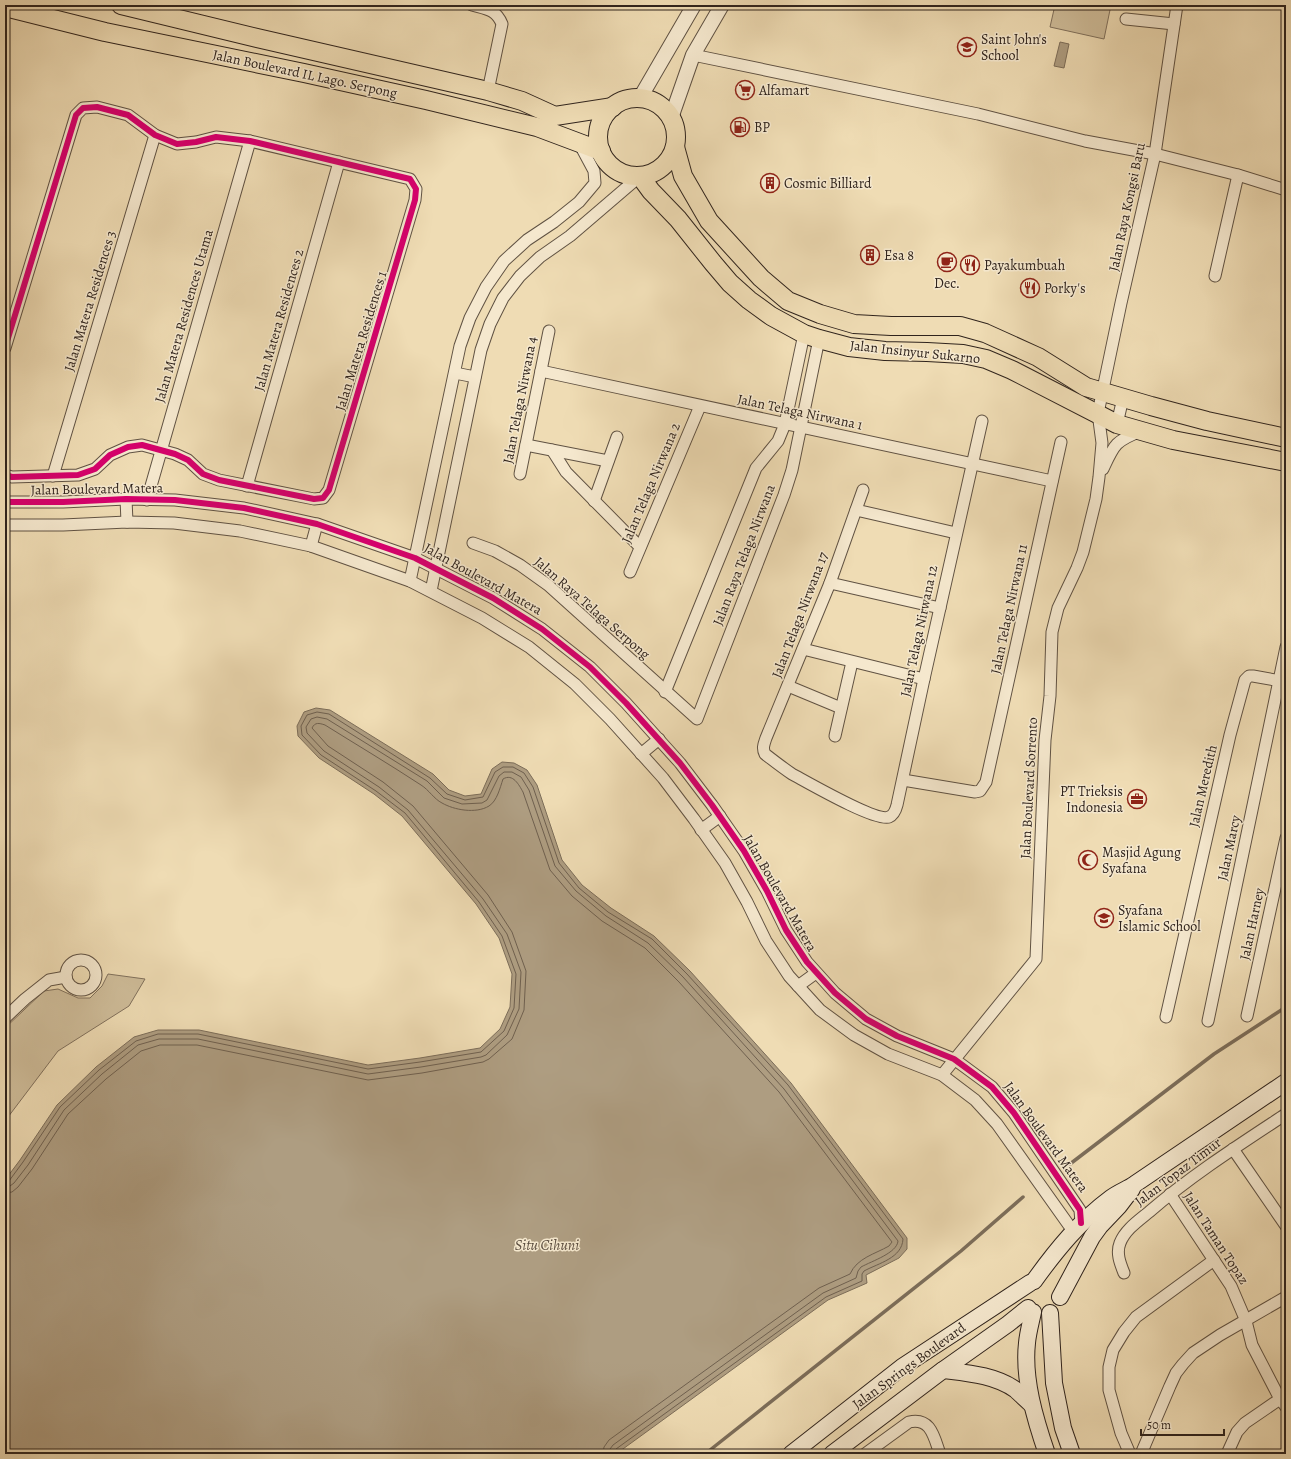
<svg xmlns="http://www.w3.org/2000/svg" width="1291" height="1459" font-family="Alegreya,serif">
  <rect width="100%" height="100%" fill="#efdcb4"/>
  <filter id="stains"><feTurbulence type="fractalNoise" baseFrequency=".005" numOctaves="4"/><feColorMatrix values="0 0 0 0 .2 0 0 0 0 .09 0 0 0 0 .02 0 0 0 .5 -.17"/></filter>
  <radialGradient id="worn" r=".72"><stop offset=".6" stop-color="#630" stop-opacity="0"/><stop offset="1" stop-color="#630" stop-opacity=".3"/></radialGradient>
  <g fill="#cfbd9a" stroke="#80705c">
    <path d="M 1055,5 L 1111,5 L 1104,39 L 1050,27 Z"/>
    <path d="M 108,974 L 145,979 L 129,1006 L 58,1051 L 5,1121 L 5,1028 L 44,991 L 58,989 L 78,998 L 90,998 L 102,986 Z"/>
  </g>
  <g fill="#ae9d81" stroke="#7c6d59">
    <path d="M 1060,42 L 1069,44 L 1064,68 L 1054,66 Z"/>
    <path d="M 316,708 L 330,710 L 433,774 L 449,790 L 465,796 L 481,794 L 492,769 L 502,762 L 514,763 L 527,770 L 537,785 L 562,860 L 582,885 L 611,908 L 654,936 L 690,971 L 791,1083 L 907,1238 L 907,1249 L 899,1258 L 866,1275 L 867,1283 L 828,1300 L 616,1454 L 5,1454 L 5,1180 L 20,1160 L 57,1105 L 96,1067 L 134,1037 L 158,1030 L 199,1030 L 368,1065 L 420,1058 L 480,1048 L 500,1029 L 510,1007 L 512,974 L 499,938 L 476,904 L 402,816 L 374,794 L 319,758 L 298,736 L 297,726 L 304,712 Z"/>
  </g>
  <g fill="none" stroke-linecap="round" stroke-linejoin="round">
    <g stroke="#6f604f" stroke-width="1">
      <path d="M 5,1182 L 9,1181 L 23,1162 L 60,1107 L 99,1070 L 136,1041 L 158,1034 L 198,1034 L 368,1069 L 420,1062 L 481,1052 L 504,1031 L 514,1008 L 516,974 L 502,936 L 479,902 L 405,813 L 376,791 L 321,755 L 302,735 L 301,726 L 307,715 L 317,712 L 329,714 L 430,778 L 447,794 L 465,800 L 483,797 L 495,772 L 503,767 L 513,767 L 524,773 L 533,787 L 559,863 L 579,888 L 608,912 L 652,939 L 687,974 L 788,1085 L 903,1239 C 902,1258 879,1263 864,1271 L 862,1274 L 862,1281 L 826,1297 L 616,1449 L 614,1454"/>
      <path d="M 5,1187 L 10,1186 L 14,1183 L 28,1165 L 64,1110 L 102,1074 L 138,1045 L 159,1039 L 198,1039 L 368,1074 L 421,1067 L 481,1057 L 486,1055 L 507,1035 L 519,1009 L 521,972 L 507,934 L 483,899 L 408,810 L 379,787 L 324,751 L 307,733 L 306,727 L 311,719 L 317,717 L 327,719 L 427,781 L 444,798 L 462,804 L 482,803 L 487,800 L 499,776 L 504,772 L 512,772 L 521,777 L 529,790 L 555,866 L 576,891 L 606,916 L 648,943 L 683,977 L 784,1089 L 898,1241 C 897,1253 872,1261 861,1267 L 858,1271 L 856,1278 L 823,1293 L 613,1445 L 610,1449 L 609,1454"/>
      <path d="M 5,1193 L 12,1192 L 18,1187 L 32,1169 L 68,1114 L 106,1079 L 141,1051 L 160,1045 L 197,1045 L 368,1080 L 422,1073 L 483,1062 L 489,1059 L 512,1039 L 524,1010 L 526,971 L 512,932 L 488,895 L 413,806 L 383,782 L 328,746 L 312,728 C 315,722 319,723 325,725 C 357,745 389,764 421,785 C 429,790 434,799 442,803 C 454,810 476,814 489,806 C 497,801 500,788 503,779 C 513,773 519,785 523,792 L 550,870 L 572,896 L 602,921 L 645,948 L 679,982 L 779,1092 L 892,1242 L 889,1246 C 875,1254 857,1258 850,1274 L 819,1288 L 609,1440 L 604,1447 L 603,1454"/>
    </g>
    <g stroke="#7c6d59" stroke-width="3.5">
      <path d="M 1070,1164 L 1214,1054 L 1286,1007"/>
      <path d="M 705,1454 L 961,1251 L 1023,1197"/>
    </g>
    <g stroke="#605243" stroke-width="13">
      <g id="minor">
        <path d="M 472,5 C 486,9 496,9 502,24 L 488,91"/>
        <path d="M 1126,19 L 1174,24"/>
        <path d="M 693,55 L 978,114 L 1085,141 L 1155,154 L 1238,175 L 1286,190"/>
        <path d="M 1215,276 L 1238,175"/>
        <path d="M 5,348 L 76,115 L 83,108 L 97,107 L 128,115 L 155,135 L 177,144 L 196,142 L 216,137 L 250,141 L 410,179 L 416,189 L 415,200 L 329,490 L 323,498 L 314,499 L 219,480 L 203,474 L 188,460 L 175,454 L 142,445 L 128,447 L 110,455 L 95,469 L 78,475 L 12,477 L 5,475"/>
        <path d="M 541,371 L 1052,481"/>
        <path d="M 455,373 L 475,377"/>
        <path d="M 1117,424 L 1123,398"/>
        <path d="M 526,445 L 608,461"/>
        <path d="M 552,450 L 566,472 L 640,547"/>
        <path d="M 1103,469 C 1114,445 1115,441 1141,431"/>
        <path d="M 520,474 L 549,331"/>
        <path d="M 53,476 L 155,135"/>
        <path d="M 247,486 L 339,162"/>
        <path d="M 863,490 L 830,583 L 766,738 C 764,744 762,748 765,754 C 774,761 783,768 792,774 C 807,782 876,822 889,817 C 894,815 896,809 897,805 L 924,679 L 982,421"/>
        <path d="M 126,499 L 127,522"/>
        <path d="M 147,500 L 250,141"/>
        <path d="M 594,501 L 617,437"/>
        <path d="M 5,502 L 63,502 L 126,499 L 175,500 L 244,508 L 317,524 L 415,558 L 493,598 L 542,629 L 590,667 L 626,703 L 680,763 L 712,805 L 744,851 L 767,891 L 786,930 L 807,962 L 835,993 L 866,1019 L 897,1036 L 954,1059 L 992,1087 L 1014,1113 L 1080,1210 L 1081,1223"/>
        <path d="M 856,510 L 956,533"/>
        <path d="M 5,525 L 63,525 L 127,522 L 174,523 L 240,531 L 311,546 L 410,581 L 482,618 L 529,647 L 575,684 L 610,719 L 663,778 L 694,819 L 725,863 L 747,902 L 766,941 L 789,976 L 820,1010 L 854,1035 L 888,1054 L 942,1075 L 975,1100 L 997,1124 L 1073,1231"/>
        <path d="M 473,543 L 495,551 L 520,565 L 548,585 L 697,719 L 784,495 L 792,470 L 819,339"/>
        <path d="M 311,546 L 317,524"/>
        <path d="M 630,572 L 700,406"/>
        <path d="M 410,581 L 460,346 L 470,318 L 486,287 L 504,261 L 527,240 L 554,222 L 579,202 L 595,183 L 594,171 L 579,143"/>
        <path d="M 830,583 L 940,608"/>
        <path d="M 431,591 L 481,350 L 490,324 L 503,298 L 520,276 L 540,257 L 570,236 L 640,176"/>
        <path d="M 803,649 L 924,679"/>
        <path d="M 788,686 L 841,708"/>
        <path d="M 665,692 L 756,468 L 778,441 L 785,424 L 804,334"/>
        <path d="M 835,736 L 852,662"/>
        <path d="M 641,754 L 659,739"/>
        <path d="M 903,780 L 975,792 L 980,791 L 986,782 L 1061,442"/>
        <path d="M 701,830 L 720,816"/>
        <circle cx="81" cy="975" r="15"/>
        <path d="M 798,986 L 816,973"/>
        <path d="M 1247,1016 L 1286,838"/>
        <path d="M 1166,1017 L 1230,735 L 1245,680 L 1249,676 L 1253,676 L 1286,682"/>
        <path d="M 5,1018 L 25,999 L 49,980 L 66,977"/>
        <path d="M 1208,1021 L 1286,647"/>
        <path d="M 942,1075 L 1036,959 L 1045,740 L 1050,696 L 1052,632 L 1058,608 L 1077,568 L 1083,552 L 1096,499 L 1099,477 L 1102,443 L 1098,413 L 1121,303 L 1155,154 L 1177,5"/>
        <path d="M 1233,1149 L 1286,1226"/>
        <path d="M 1170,1194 L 1231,1286 L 1246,1321 L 1252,1345 L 1280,1399 L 1286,1407"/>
        <path d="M 1124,1273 C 1120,1263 1116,1253 1120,1243 C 1125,1230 1138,1221 1149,1212 C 1192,1175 1239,1145 1286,1114"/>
        <path d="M 865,1454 L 909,1422 C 931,1417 934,1437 940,1454"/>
        <path d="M 1130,1454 L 1121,1433 L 1109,1390 L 1109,1367 L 1113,1350 L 1124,1332 L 1136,1317 L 1214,1260"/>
        <path d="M 1141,1454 L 1170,1386 L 1176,1373 L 1183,1364 L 1193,1353 L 1220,1335 L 1286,1297"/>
        <path d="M 1227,1454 L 1237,1432 L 1245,1423 L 1280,1399"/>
      </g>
    </g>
    <g stroke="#605243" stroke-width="16">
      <g id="tertiary">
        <path d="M 640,98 L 694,5"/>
        <path d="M 671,118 L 693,55 L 722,5"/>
      </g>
    </g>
    <g stroke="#30241d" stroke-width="18">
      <g id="secondary">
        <path d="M 1034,1281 C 1057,1249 1080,1221 1111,1198 C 1119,1192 1128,1189 1135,1184 L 1286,1082"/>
        <path d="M 1060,1297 L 1092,1237 L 1100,1226 L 1119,1206 L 1132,1189"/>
        <path d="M 1033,1312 C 1031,1322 1028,1332 1027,1343 C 1023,1379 1035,1419 1047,1454"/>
        <path d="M 1050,1313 L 1054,1383 L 1063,1428 L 1072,1454"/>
        <path d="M 943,1370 C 967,1373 995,1375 1016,1390 C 1021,1395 1027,1400 1032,1405"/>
        <path d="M 791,1454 L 902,1367 L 1030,1283"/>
        <path d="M 832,1454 L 943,1370 L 1008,1324 L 1028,1308"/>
      </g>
    </g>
    <g stroke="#30241d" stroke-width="20">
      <g id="primary">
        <path d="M 121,5 L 257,38 L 488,91 L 522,101 L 555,116 L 613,107"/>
        <path d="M 5,7 L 105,32 L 304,73 L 426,100 L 537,127 L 601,151"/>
        <circle cx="637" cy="137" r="39"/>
        <path d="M 675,147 L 683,176 L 709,221 L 761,278 L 788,301 L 820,314 L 854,324 L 891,326 L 960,326 L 985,333 L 1038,357 L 1086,387 L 1151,406 L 1207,421 L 1286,438"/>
        <path d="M 640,176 L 651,191 L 678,219 L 713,263 L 730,283 L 749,300 L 771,316 L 804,334 L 819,339 L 849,347 L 885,351 L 927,352 L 963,354 L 986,359 L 1012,370 L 1117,424 L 1173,440 L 1286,462"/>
      </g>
    </g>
    <use href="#minor" stroke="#f5e8ce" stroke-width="11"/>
    <use href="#tertiary" stroke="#f5e8ce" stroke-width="14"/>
    <use href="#secondary" stroke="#f5e8ce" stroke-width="16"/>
    <use href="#primary" stroke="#efdcb4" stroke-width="18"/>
    <g stroke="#f5e8ce" stroke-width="8">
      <g id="cycleway">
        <path d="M 5,348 L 76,115 L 83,108 L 97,107 L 128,115 L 155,135 L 177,144 L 196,142 L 216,137 L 250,141 L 410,179 L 416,189 L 415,200 L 329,490 L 323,498 L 314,499 L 219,480 L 203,474 L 188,460 L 175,454 L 142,445 L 128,447 L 110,455 L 95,469 L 78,475 L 12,477 L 5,475"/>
        <path d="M 5,502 L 63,502 L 126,499 L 175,500 L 244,508 L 317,524 L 415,558 L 493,598 L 542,629 L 590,667 L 626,703 L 680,763 L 712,805 L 744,851 L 767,891 L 786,930 L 807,962 L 835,993 L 866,1019 L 897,1036 L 954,1059 L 992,1087 L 1014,1113 L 1080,1210 L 1081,1223"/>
      </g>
    </g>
    <use href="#cycleway" stroke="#d6006c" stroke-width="6"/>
  </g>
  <defs>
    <g id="school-ring" transform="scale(1)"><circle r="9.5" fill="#f5e8ce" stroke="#8f2418" stroke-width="1.5"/><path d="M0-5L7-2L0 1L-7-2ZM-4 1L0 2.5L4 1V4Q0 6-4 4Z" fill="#8f2418"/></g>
    <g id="supermarket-ring" transform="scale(1)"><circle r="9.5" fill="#f5e8ce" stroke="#8f2418" stroke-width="1.5"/><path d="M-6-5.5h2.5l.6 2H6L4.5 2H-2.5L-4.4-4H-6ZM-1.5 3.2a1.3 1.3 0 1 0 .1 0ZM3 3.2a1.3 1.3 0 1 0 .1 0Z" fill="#8f2418"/></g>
    <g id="fuel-ring" transform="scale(1)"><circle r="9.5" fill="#f5e8ce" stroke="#8f2418" stroke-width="1.5"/><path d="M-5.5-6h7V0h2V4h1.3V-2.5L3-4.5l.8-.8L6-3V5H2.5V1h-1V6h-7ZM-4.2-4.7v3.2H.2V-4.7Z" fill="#8f2418"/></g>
    <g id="building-ring" transform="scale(1)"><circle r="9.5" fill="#f5e8ce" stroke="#8f2418" stroke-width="1.5"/><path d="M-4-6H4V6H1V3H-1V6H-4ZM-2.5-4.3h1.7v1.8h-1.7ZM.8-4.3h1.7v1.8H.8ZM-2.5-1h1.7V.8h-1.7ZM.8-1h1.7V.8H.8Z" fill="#8f2418"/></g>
    <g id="cafe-ring" transform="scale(1)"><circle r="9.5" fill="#f5e8ce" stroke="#8f2418" stroke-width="1.5"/><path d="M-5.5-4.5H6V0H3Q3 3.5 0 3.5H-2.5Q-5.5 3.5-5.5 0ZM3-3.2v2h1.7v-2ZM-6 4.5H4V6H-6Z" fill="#8f2418"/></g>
    <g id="restaurant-ring" transform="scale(1)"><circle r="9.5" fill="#f5e8ce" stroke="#8f2418" stroke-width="1.5"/><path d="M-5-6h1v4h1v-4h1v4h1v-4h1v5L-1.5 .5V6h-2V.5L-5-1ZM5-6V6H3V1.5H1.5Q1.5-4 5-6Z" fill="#8f2418"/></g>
    <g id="office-ring" transform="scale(1)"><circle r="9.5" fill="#f5e8ce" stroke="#8f2418" stroke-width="1.5"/><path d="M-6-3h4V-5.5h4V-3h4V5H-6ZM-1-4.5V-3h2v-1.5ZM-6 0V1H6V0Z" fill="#8f2418"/></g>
    <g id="mosque-ring" transform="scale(1)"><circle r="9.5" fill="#f5e8ce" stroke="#8f2418" stroke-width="1.5"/><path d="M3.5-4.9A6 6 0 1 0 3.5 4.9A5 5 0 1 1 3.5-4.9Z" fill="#8f2418"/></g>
  </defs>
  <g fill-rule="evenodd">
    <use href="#school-ring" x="967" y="47"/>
    <use href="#supermarket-ring" x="745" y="90"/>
    <use href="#fuel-ring" x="740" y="127"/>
    <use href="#building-ring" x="770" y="183"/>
    <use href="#building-ring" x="870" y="255"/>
    <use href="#cafe-ring" x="947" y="262"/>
    <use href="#restaurant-ring" x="970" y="265"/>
    <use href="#restaurant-ring" x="1030" y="288"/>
    <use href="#office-ring" x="1137" y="799"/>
    <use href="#mosque-ring" x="1088" y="860"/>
    <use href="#school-ring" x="1104" y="918"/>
  </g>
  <g text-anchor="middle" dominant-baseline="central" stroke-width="3" stroke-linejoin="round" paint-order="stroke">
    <g font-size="14" fill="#30241d" stroke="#f5e8ce" text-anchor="start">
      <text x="981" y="39">Saint John's<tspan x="981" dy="16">School</tspan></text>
      <text x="759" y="90">Alfamart</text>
      <text x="754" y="127">BP</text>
      <text x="784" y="183">Cosmic Billiard</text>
      <text x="884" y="255">Esa 8</text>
      <text x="984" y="265">Payakumbuah</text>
      <text x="947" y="283" text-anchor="middle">Dec.</text>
      <text x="1044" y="288">Porky's</text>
      <text x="1123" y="791" text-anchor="end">PT Trieksis<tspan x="1123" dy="16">Indonesia</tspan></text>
      <text x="1102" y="852">Masjid Agung<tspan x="1102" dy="16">Syafana</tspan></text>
      <text x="1118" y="910">Syafana<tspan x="1118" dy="16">Islamic School</tspan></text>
    </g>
    <g font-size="14" fill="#30241d" stroke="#f5e8ce">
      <text transform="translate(305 74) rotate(12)">Jalan Boulevard IL Lago. Serpong</text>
      <text transform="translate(1127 207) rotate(-78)">Jalan Raya Kongsi Baru</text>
      <text transform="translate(90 301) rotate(-73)">Jalan Matera Residences 3</text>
      <text transform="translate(184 316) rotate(-74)">Jalan Matera Residences Utama</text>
      <text transform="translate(279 320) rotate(-74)">Jalan Matera Residences 2</text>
      <text transform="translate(361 341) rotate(-73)">Jalan Matera Residences 1</text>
      <text transform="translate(915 352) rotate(6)">Jalan Insinyur Sukarno</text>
      <text transform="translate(520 400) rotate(-79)">Jalan Telaga Nirwana 4</text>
      <text transform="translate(800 412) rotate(12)">Jalan Telaga Nirwana 1</text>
      <text transform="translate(651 483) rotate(-67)">Jalan Telaga Nirwana 2</text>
      <text transform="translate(97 489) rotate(-1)">Jalan Boulevard Matera</text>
      <text transform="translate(744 555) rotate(-69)">Jalan Raya Telaga Nirwana</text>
      <text transform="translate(483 579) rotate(29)">Jalan Boulevard Matera</text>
      <text transform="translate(592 608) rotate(41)">Jalan Raya Telaga Serpong</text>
      <text transform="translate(1009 609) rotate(-78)">Jalan Telaga Nirwana 11</text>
      <text transform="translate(800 615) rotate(-69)">Jalan Telaga Nirwana 17</text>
      <text transform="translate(919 631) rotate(-78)">Jalan Telaga Nirwana 12</text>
      <text transform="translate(1203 786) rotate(-77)">Jalan Meredith</text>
      <text transform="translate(1029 788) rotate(-87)">Jalan Boulevard Sorrento</text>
      <text transform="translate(1229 848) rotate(-78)">Jalan Marcy</text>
      <text transform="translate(780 893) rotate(60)">Jalan Boulevard Matera</text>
      <text transform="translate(1252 924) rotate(-78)">Jalan Harney</text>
      <text transform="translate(1046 1137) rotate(54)">Jalan Boulevard Matera</text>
      <text transform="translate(1178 1172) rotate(-37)">Jalan Topaz Timur</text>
      <text transform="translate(1216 1238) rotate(57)">Jalan Taman Topaz</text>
      <text transform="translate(909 1366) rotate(-36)">Jalan Springs Boulevard</text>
    </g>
    <g font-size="15" font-style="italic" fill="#5c4e40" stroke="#f5e8ce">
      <text x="547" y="1245">Situ Cihuni</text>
    </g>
  </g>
  <rect width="1291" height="1459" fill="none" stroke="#efdcb4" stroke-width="20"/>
  <rect x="6" y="6" width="1279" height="1447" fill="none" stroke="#30241d" stroke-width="2"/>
  <rect x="10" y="10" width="1271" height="1439" fill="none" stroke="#30241d"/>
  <path d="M1141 1429v6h83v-6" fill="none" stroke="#30241d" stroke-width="2"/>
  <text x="1147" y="1429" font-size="12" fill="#30241d" stroke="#f5e8ce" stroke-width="3" paint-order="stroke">50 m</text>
  <rect width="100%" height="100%" filter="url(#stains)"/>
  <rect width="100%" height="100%" fill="url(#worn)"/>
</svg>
